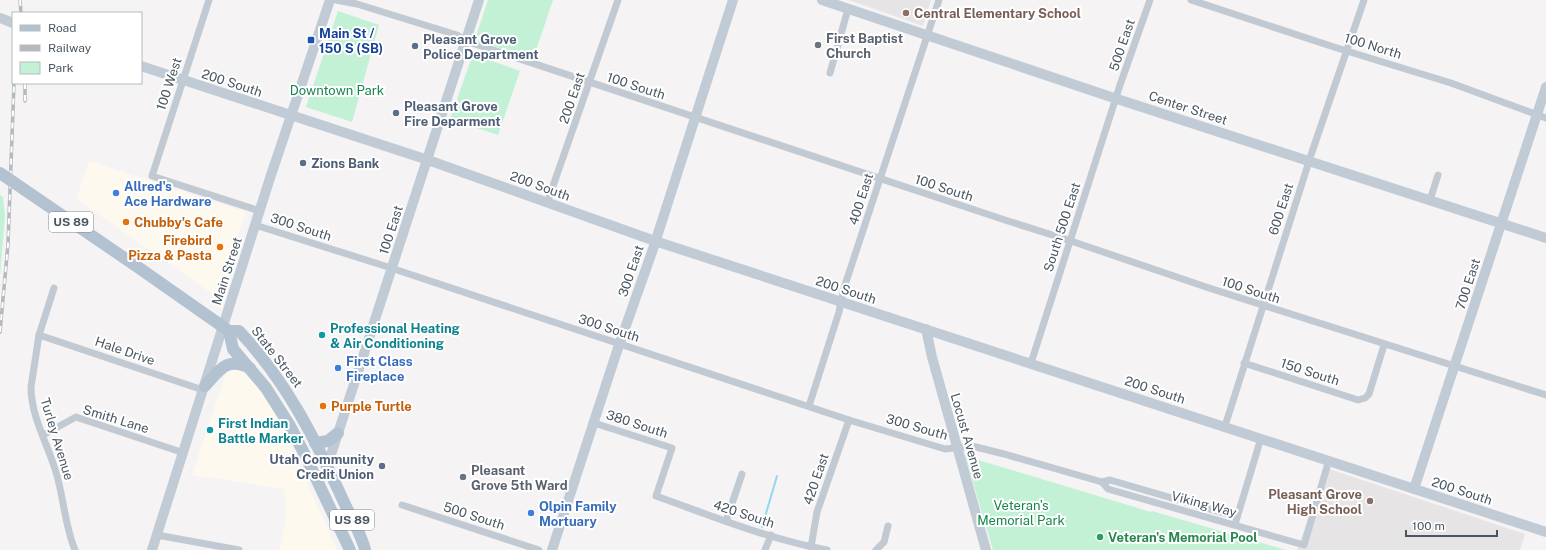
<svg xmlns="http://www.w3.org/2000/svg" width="1546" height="550" font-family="'Public Sans',sans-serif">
  <rect width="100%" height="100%" fill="#f5f3f3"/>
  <g fill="#fdf9ef">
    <path d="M 89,161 L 246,212 L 222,286 L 219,290 L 211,293 L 76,199 Z"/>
    <path d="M 237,368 L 247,372 L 277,415 L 337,550 L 280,550 L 286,516 L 284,489 L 192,475 L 226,372 Z"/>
  </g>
  <g fill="#e6e4e5">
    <path d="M 849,0 L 931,0 L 923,26 Z"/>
    <path d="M 1326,468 L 1525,534 L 1520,550 L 1297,550 Z"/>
  </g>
  <g fill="#c3f1d5">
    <path d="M 488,0 L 553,0 L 533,59 L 478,41 L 476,36 Z"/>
    <path d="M 338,11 L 379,25 L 352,122 L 306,107 Z"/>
    <path d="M 473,54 L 520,71 L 498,135 L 450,119 Z"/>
    <path d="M 0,195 L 3,197 L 5,216 L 0,276 Z"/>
    <path d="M 965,456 L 1151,512 L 1152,511 L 1286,550 L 993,550 Z"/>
  </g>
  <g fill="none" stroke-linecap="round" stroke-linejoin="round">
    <path stroke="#90daee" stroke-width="2" d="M 762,527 L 777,476"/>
    <g stroke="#c1cad2" stroke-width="7">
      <path d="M 209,0 L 152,176 L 260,211"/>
      <path d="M 336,0 L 357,4 L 457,35 L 466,41 L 1008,221 L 1071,241 L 1209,288 L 1546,395"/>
      <path d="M 1191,0 L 1337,48 L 1451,83 L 1546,118"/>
      <path d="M 830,73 L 848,9"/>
      <path d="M 1430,200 L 1438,175"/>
      <path d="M 547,203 L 618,0"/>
      <path d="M 255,225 L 385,266 L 849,420 L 945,449 L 972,446 L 1004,454 L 1102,482 L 1110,480 L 1237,517"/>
      <path d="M 54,288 L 39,335 L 31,387 C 31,416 47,443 55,469 C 64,496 64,524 75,550"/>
      <path d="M 39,335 L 203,390"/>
      <path d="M 1031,363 L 1120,85 L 1150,0"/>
      <path d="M 1244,363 L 1358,400 L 1365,398 L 1369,394 L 1384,345"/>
      <path d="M 809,406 L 839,312 L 844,288 L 939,0"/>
      <path d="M 594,423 L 672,448 L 656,496 C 712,516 768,539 827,550"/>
      <path d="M 1225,426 L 1312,152 L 1364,0"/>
      <path d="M 43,435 L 76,417 L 184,453"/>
      <path d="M 1102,482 L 1108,489 L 1304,545 L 1329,460"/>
      <path d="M 402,505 L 539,550"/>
      <path d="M 726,521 L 742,474"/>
      <path d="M 1236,521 L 1261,438"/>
      <path d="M 157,535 L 239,550"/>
      <path d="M 811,547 L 817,512 L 849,420"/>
      <path d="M 765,550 L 771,535"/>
      <path d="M 876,550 L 884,542 L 888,526"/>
    </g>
    <g stroke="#c1cbd6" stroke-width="10">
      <path d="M 822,0 L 1108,96 L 1546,238"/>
      <path d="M 0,18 L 13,23"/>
      <path d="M 141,66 L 428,160 L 655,241 L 1546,532"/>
      <path d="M 926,329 L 932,357 L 986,550"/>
      <path d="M 327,467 L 479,0"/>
      <path d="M 1414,489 L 1546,87"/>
      <path d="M 152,550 L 270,178 L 330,0"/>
      <path d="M 552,550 L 617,351 L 653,249 L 733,0"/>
    </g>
    <g stroke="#b3c2d1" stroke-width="12">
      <path d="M 142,270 L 229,331"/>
      <path d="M 229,331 L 239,331 C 287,382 314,437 343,500 C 349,514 362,535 365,550"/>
      <path d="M 229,331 L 233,349 L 266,388 L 290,426 L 305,455 L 350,550"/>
      <path d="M 205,386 C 219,371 226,356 250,368"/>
      <path d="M 315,443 L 328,441 L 338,433"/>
    </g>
    <g stroke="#b5b8bd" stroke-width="3.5">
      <g id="rail">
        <path d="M 20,0 L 21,13"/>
        <path d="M 25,101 L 25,83"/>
        <path d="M 0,332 L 8,244 L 14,83"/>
      </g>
    </g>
    <use href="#rail" stroke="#fff" stroke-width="2" stroke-dasharray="6" stroke-linecap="butt"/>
    <path stroke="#b3c2d1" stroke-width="12" d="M 0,173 L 142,270"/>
  </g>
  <g fill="#8d6e63" stroke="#fff" stroke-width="1.5">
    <circle cx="906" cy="13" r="4"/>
    <circle cx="1370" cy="501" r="4"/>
  </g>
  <rect fill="#1a4fb4" stroke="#fff" stroke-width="1.5" x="307" y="36" width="8" height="8" rx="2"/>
  <g fill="#6b7280" stroke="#fff" stroke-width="1.5">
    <circle cx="818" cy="45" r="4"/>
    <circle cx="463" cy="477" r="4"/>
  </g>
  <g fill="#5c6f8a" stroke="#fff" stroke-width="1.5">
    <circle cx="415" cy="46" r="4"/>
    <circle cx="396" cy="113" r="4"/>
    <circle cx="303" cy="163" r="4"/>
    <circle cx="382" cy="466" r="4"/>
  </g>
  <g fill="#3f7fe0" stroke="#fff" stroke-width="1.5">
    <circle cx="116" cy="193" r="4"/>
    <circle cx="338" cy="368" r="4"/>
    <circle cx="531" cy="513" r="4"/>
  </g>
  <g fill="#e8710a" stroke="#fff" stroke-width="1.5">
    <circle cx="126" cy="222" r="4"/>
    <circle cx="220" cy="247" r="4"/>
    <circle cx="323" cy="406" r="4"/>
  </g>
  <g fill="#0f9aa8" stroke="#fff" stroke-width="1.5">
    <circle cx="322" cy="335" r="4"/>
    <circle cx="210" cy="430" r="4"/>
  </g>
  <circle fill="#2e9e5b" stroke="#fff" stroke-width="1.5" cx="1100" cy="537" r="4"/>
  <g text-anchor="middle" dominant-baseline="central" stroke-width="4" stroke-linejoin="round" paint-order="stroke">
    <g fill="#fff" stroke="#808990" stroke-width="1">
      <rect x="49" y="212" width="44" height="20" rx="3"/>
      <rect x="330" y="510" width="44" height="20" rx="3"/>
    </g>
    <g font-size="12" font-weight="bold" fill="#4a5661">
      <text x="71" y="222">US 89</text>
      <text x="352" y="520">US 89</text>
    </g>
    <g font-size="13" font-weight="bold" fill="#785e54" stroke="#fff" text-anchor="start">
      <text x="914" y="13">Central Elementary School</text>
      <text x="1362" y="494" text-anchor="end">Pleasant Grove<tspan x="1362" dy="15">High School</tspan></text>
    </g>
    <g font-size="13" font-weight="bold" fill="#164399" stroke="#fff" text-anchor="start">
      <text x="319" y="33">Main St /<tspan x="319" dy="15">150 S (SB)</tspan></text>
    </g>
    <g font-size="13" font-weight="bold" fill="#5b616d" stroke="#fff" text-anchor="start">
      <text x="826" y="38">First Baptist<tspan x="826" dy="15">Church</tspan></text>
      <text x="471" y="470">Pleasant<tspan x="471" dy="15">Grove 5th Ward</tspan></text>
    </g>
    <g font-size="13" font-weight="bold" fill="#4e5e75" stroke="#fff" text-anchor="start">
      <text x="423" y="39">Pleasant Grove<tspan x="423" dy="15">Police Department</tspan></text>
      <text x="404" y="106">Pleasant Grove<tspan x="404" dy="15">Fire Deparment</tspan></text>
      <text x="311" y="163">Zions Bank</text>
      <text x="374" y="459" text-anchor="end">Utah Community<tspan x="374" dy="15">Credit Union</tspan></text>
    </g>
    <g font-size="13" fill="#4a5661" stroke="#fff">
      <text transform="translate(1122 45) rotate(-71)">500 East</text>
      <text transform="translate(1373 46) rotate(17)">100 North</text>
      <text transform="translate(232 83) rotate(18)">200 South</text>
      <text transform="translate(169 84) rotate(-72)">100 West</text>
      <text transform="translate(636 86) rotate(18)">100 South</text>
      <text transform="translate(572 98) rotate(-71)">200 East</text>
      <text transform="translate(1188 108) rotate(18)">Center Street</text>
      <text transform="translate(540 186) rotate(20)">200 South</text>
      <text transform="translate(944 188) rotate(18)">100 South</text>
      <text transform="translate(861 199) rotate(-72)">400 East</text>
      <text transform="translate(1281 209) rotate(-72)">600 East</text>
      <text transform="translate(301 227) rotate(18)">300 South</text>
      <text transform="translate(1062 227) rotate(-72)">South 500 East</text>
      <text transform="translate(391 230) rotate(-72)">100 East</text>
      <text transform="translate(227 271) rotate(-72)">Main Street</text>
      <text transform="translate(631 271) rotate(-71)">300 East</text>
      <text transform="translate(1468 284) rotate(-72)">700 East</text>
      <text transform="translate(846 290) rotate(18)">200 South</text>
      <text transform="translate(1251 290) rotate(18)">100 South</text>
      <text transform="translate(609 328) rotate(18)">300 South</text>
      <text transform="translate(125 351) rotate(19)">Hale Drive</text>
      <text transform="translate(277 357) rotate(52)">State Street</text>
      <text transform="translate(1310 372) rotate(18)">150 South</text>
      <text transform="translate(1155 390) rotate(18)">200 South</text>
      <text transform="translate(116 419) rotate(17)">Smith Lane</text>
      <text transform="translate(637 424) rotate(18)">380 South</text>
      <text transform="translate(917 427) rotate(16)">300 South</text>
      <text transform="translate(967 436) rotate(74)">Locust Avenue</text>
      <text transform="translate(57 439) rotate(73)">Turley Avenue</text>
      <text transform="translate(816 479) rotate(-71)">420 East</text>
      <text transform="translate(1462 491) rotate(18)">200 South</text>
      <text transform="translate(1204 504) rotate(15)">Viking Way</text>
      <text transform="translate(744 514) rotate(18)">420 South</text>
      <text transform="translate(474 516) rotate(18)">500 South</text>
    </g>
    <g font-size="13" fill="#17864f" stroke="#fff">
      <text x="337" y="90">Downtown Park</text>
      <text x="1021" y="505">Veteran's<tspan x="1021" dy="15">Memorial Park</tspan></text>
    </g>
    <g font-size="13" font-weight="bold" fill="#366cbe" stroke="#fff" text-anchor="start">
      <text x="124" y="186">Allred's<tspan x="124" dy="15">Ace Hardware</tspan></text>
      <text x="346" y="361">First Class<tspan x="346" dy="15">Fireplace</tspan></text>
      <text x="539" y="506">Olpin Family<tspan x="539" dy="15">Mortuary</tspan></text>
    </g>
    <g font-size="13" font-weight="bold" fill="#c56008" stroke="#fff" text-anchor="start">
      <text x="134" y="222">Chubby's Cafe</text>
      <text x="212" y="240" text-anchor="end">Firebird<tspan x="212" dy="15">Pizza &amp; Pasta</tspan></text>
      <text x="331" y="406">Purple Turtle</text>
    </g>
    <g font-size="13" font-weight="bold" fill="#0d838f" stroke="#fff" text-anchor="start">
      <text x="330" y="328">Professional Heating<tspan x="330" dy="15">&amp; Air Conditioning</tspan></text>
      <text x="218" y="423">First Indian<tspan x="218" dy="15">Battle Marker</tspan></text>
    </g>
    <g font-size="13" font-weight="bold" fill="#27864d" stroke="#fff" text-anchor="start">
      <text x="1108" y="537">Veteran's Memorial Pool</text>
    </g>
  </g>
  <rect x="12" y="12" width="130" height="72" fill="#ffffff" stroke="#b7bbc0"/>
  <rect x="20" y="25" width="20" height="6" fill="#b3c2d1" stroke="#b7bbc0"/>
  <text x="48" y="32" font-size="12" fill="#4a5661">Road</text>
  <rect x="20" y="45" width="20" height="6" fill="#b5b8bd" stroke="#b7bbc0"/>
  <text x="48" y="52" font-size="12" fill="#4a5661">Railway</text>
  <rect x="20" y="62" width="20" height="12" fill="#c3f1d5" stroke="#b7bbc0"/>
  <text x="48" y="72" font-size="12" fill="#4a5661">Park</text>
  <path d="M1406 530v6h91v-6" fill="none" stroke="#4a5661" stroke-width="2"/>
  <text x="1412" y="530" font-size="12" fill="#4a5661" stroke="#ffffff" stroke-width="3" paint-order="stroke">100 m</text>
</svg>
